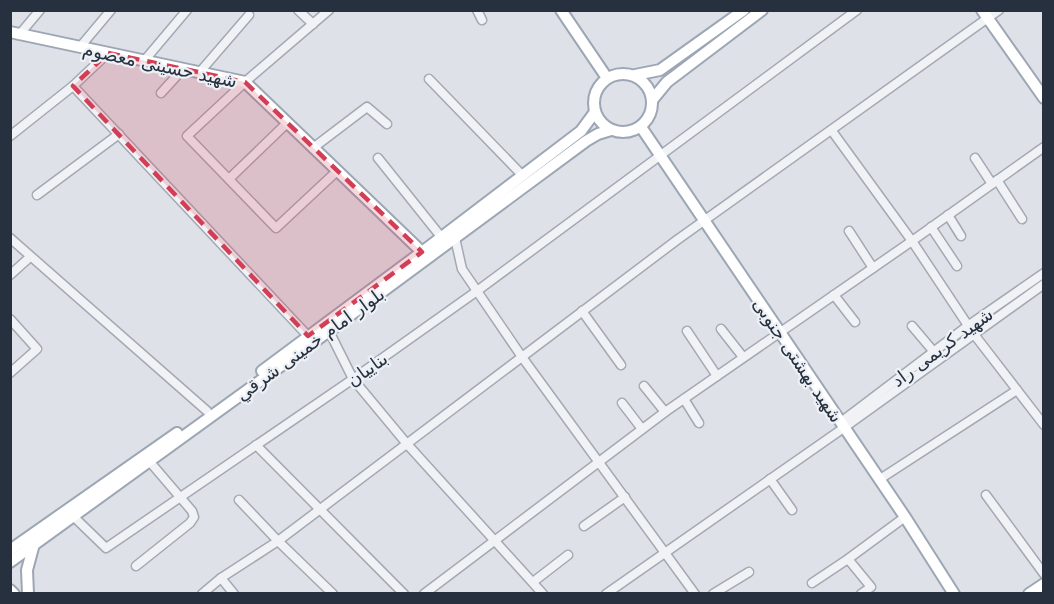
<svg xmlns="http://www.w3.org/2000/svg" width="1054" height="604" font-family="'DejaVu Sans','Noto Sans Arabic',sans-serif">
  <rect width="100%" height="100%" fill="#dee2e8"/>
  <g fill="none" stroke-linecap="round" stroke-linejoin="round">
    <g stroke="#a3a9b2" stroke-width="11">
      <g id="minor">
        <path d="M 298,10 L 313,24"/>
        <path d="M 329,10 L 245,82 L 187,136 L 276,228 L 337,171"/>
        <path d="M 477,10 L 482,20"/>
        <path d="M 19,35 L 40,10"/>
        <path d="M 80,47 L 111,10"/>
        <path d="M 108,53 L 73,86 L 308,336"/>
        <path d="M 144,61 L 187,10"/>
        <path d="M 199,73 L 249,15"/>
        <path d="M 429,79 L 523,176"/>
        <path d="M 161,93 L 183,69"/>
        <path d="M 832,131 L 912,241 L 973,333 L 1044,425"/>
        <path d="M 10,136 L 73,86"/>
        <path d="M 313,148 L 367,107 L 387,124"/>
        <path d="M 378,158 L 442,238"/>
        <path d="M 975,158 L 992,184"/>
        <path d="M 229,179 L 286,124"/>
        <path d="M 997,180 L 1022,219"/>
        <path d="M 37,195 L 119,134"/>
        <path d="M 948,215 L 961,236"/>
        <path d="M 931,227 L 957,266"/>
        <path d="M 849,231 L 873,268"/>
        <path d="M 10,238 L 207,411"/>
        <path d="M 455,238 L 462,269 L 522,357 L 695,594"/>
        <path d="M 10,275 L 30,257"/>
        <path d="M 834,295 L 855,322"/>
        <path d="M 582,311 L 621,365"/>
        <path d="M 10,319 L 37,349 L 10,373"/>
        <path d="M 912,326 L 934,352"/>
        <path d="M 721,329 L 743,357"/>
        <path d="M 329,331 L 353,379 L 407,444 L 543,594"/>
        <path d="M 687,331 L 717,376"/>
        <path d="M 644,386 L 665,412"/>
        <path d="M 684,399 L 699,423"/>
        <path d="M 622,403 L 642,429"/>
        <path d="M 841,422 L 969,325 L 1044,273"/>
        <path d="M 256,445 L 404,594"/>
        <path d="M 770,479 L 792,510"/>
        <path d="M 880,479 L 1017,390"/>
        <path d="M 986,495 L 1044,574"/>
        <path d="M 239,500 L 278,541 L 333,594"/>
        <path d="M 73,516 L 106,548 L 353,379 L 477,291 L 857,10"/>
        <path d="M 584,526 L 625,497"/>
        <path d="M 848,559 L 871,587 L 861,594"/>
        <path d="M 136,566 L 190,523 L 194,517 L 192,511 L 150,462"/>
        <path d="M 221,578 L 234,594"/>
        <path d="M 533,582 L 568,555"/>
        <path d="M 812,583 L 848,559 L 905,517"/>
        <path d="M 202,594 L 221,578 L 278,541 L 677,240 L 999,10"/>
        <path d="M 424,594 L 665,412 L 912,241 L 1044,147"/>
        <path d="M 606,594 L 845,427 L 1044,284"/>
        <path d="M 713,594 L 749,572"/>
      </g>
    </g>
    <g stroke="#9da6b4" stroke-width="14">
      <g id="major">
        <path d="M 561,10 L 607,78"/>
        <path d="M 982,10 L 1044,98"/>
        <path d="M 10,32 L 245,82 L 422,252"/>
        <circle cx="623" cy="103" r="29"/>
        <path d="M 635,75 L 660,70 L 744,10"/>
        <path d="M 653,99 L 667,82 L 762,10"/>
        <path d="M 641,127 L 905,517 L 954,594"/>
        <path d="M 262,371 L 422,252 L 581,131 L 595,112"/>
        <path d="M 10,550 L 177,433"/>
        <path d="M 10,562 L 329,331 L 586,141 L 598,134 L 611,130"/>
        <path d="M 10,590 L 14,594"/>
        <path d="M 28,594 L 27,570 L 34,544"/>
        <path d="M 1029,594 L 1044,584"/>
      </g>
    </g>
    <use href="#minor" stroke="#f0f2f6" stroke-width="8"/>
    <use href="#major" stroke="#fff" stroke-width="10"/>
  </g>
  <path fill="#d23e56" fill-opacity="0.2" stroke="#d23e56" stroke-width="4.5" stroke-dasharray="12 8" stroke-linejoin="round" d="M 108,53 L 245,82 L 422,252 L 308,336 L 73,86 Z"/>
  <g text-anchor="middle" dominant-baseline="central" stroke-width="4.5" stroke-linejoin="round" paint-order="stroke">
    <g font-size="18" fill="#26303f" stroke="#edf1f5">
      <text transform="translate(160 65) rotate(12)">شهید حسینی معصوم</text>
      <text transform="translate(310 344) rotate(-36)">بلوار امام خمینی شرقي</text>
      <text transform="translate(942 347) rotate(-36)">شهید کریمی راد</text>
      <text transform="translate(798 360) rotate(56)">شهید بهشتی جنوبی</text>
      <text transform="translate(367 369) rotate(-35)">بناییان</text>
    </g>
  </g>
  <rect width="1054" height="604" fill="none" stroke="#26303f" stroke-width="24"/>
</svg>
